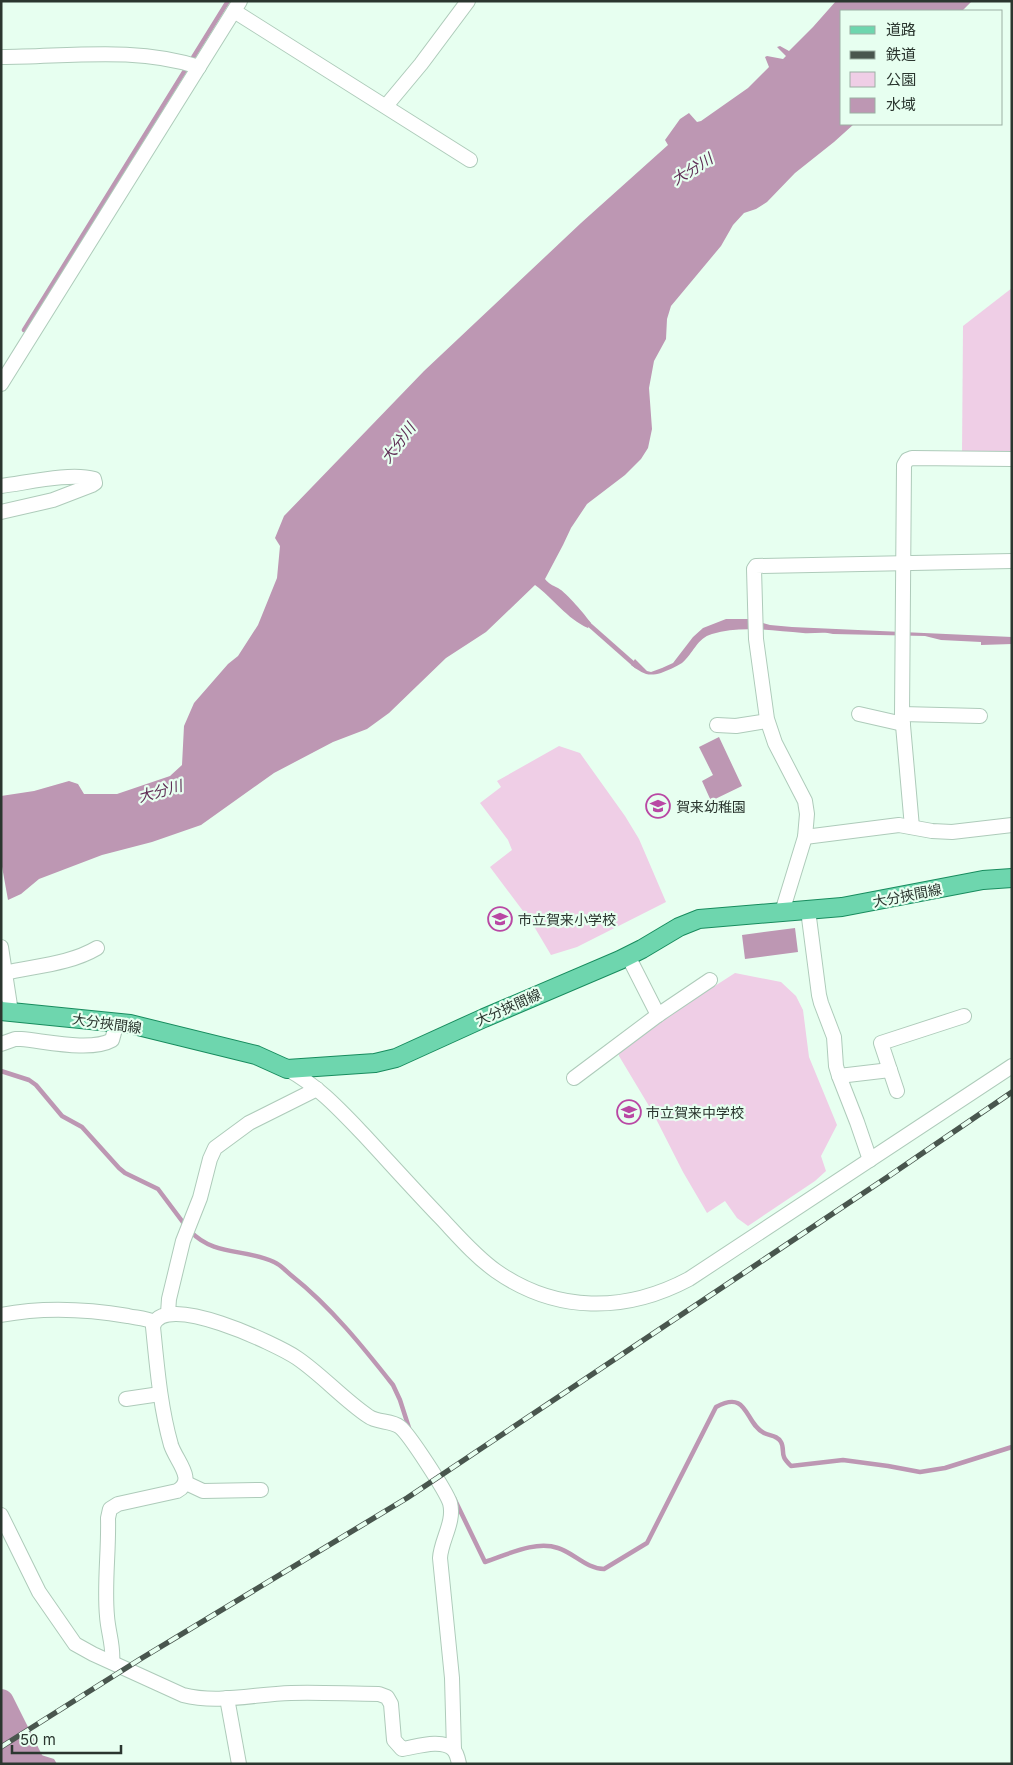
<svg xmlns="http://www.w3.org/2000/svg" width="1013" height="1765" font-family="Inter,'Noto Sans JP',sans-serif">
  <rect width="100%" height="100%" fill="#e7fff0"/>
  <g fill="#efcee6">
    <path d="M 1012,288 L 1012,454 L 962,454 L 963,326 Z"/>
    <path d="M 559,746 L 580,753 L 625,816 L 639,839 L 666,902 L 577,947 L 551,955 L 532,923 L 490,867 L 512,850 L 508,840 L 480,803 L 501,787 L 497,781 Z"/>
    <path d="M 735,973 L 781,982 L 796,996 L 803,1010 L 809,1057 L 837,1125 L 821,1156 L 826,1171 L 815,1181 L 748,1226 L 737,1218 L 725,1201 L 707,1213 L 683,1172 L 652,1111 L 619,1056 L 619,1054 L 662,1020 Z"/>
  </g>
  <g fill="#bd97b3">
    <path d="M 836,1 L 972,1 L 962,11 L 842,11 L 842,124 L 854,124 L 834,142 L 795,173 L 767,202 L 756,209 L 744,213 L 733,225 L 721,246 L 671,306 L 667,319 L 666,339 L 654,361 L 649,388 L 652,429 L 648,448 L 641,459 L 625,475 L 587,504 L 571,528 L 563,545 L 545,579 C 549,584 552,585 558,588 C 567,593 585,615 591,623 L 588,628 C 567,619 553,598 535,585 L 486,632 L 446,658 L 389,713 L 367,729 L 333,742 L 274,773 L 201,825 L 152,842 L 102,855 L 39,879 L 21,894 L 8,900 L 1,861 L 1,796 L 34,791 L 69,781 L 78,784 L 84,794 L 117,794 L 170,776 L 182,765 L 184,726 L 194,703 L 228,664 L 238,656 L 258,625 L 277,578 L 280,546 L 275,538 L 284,516 L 424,371 L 581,223 L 668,145 L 665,140 L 680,119 L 689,113 L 697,122 L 701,121 L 748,88 L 769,67 L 765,57 L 767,56 L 783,59 L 786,56 L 777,47 L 780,46 L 789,51 L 813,27 Z"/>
    <path d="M 726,619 L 748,619 L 770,625 L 792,627 L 1012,637 L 1012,644 L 981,645 L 981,642 L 941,640 L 925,636 L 833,634 C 823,631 813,634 803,633 C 773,631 741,625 712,634 C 697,638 693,654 682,663 C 676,667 668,670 661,673 C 647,677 642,673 631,665 L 635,659 L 647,671 L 651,672 L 662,668 L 673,663 L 693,637 L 703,628 Z"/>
    <path d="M 719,737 L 742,786 L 711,801 L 702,781 L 713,775 L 699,747 Z"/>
    <path d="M 795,928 L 798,952 L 745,959 L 742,935 Z"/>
    <path d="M 1,1729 L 19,1754 L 38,1754 L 54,1759 L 57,1764 L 3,1764 L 1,1762 Z"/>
  </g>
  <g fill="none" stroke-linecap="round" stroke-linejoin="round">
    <g stroke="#bd97b3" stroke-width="4.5">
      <path d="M 24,330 L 228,1"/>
      <path d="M 585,621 L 636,666"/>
      <path d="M 1,1071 L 29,1080 L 36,1085 L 62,1116 L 82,1127 L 119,1168 L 125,1173 L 158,1189 L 185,1225"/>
      <path d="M 190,1231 C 215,1257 245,1248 274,1262 C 281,1265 287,1272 292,1276 C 331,1307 363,1347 393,1385 L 400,1400 L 409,1428"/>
      <path d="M 454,1498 L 485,1562 C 507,1555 535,1540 558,1548 C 574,1553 587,1569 604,1569 L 647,1543 L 716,1407 C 749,1389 744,1423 764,1433 C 770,1436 777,1435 781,1442 C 784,1447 782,1453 784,1457 C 785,1460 789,1464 791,1466 L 843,1460 L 888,1466 L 920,1472 L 945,1468 L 1012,1447"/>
    </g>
    <path stroke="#bd97b3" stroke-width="26" d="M 1,1702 L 32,1764"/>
    <g stroke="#aecbba" stroke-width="16">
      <g id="minor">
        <path d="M 234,11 L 470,160"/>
        <path d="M 1,57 C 67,57 135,46 199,67"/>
        <path d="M 386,106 L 421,64 L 468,1"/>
        <path d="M 1,384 L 240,1"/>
        <path d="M 1,486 C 26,483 71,472 94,479 L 95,483 L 92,485 L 53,500 L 1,512"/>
        <path d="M 859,714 L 903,724"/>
        <path d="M 902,714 L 980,716"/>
        <path d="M 717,725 L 736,726 L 767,721"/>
        <path d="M 912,827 L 902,714 L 904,465 L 907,460 L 912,458 L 1012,459"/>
        <path d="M 805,837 L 899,825 L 932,831 L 952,832 L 1012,825"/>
        <path d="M 808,910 L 819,995 L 821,1003 L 834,1037 L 836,1066 L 839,1076 L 857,1122 L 870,1160"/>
        <path d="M 782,912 L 805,837 L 807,814 L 805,801 L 775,743 L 767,719 L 756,639 L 754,569 L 756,566 L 1012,561"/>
        <path d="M 1,947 L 11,1012"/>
        <path d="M 628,956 L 658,1015"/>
        <path d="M 5,973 C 35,966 70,964 97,948"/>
        <path d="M 1,1044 L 15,1039 L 21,1039 C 45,1041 91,1052 112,1040 L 117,1022"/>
        <path d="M 287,1069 C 317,1085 340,1110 364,1135 C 390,1163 415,1191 441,1218 C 458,1236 475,1256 496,1271 C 556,1313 625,1313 689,1279 L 1012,1066"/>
        <path d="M 839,1076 L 890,1070"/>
        <path d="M 574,1078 L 658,1015 L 710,980"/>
        <path d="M 897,1091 L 881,1043 L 964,1016"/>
        <path d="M 168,1313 L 169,1299 L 183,1241 L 200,1198 L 210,1159 L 215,1148 L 249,1123 L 317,1089"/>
        <path d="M 1,1315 C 42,1307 87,1309 128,1316 C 137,1318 145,1318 154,1322"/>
        <path d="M 126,1399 L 160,1394"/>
        <path d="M 186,1483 L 203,1491 L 261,1490"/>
        <path d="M 1,1515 L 39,1592 L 75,1644 L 93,1654 L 183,1695 C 218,1704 255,1694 291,1693 C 320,1692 350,1694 379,1694 L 387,1697 L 391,1704 L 394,1740 L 402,1749 C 416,1747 441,1738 453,1749 C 457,1753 458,1759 459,1764"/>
        <path d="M 112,1662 C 114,1647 108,1632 107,1616 C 104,1584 109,1551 108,1518 L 110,1509 L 118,1504 L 177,1491 C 197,1480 176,1461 171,1445 C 160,1406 157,1366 153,1327 C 161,1289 278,1345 297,1358 C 322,1375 343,1399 368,1416 C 377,1423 391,1420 400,1427 C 409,1434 446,1491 450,1503 C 455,1522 441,1540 440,1558 L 452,1678 L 454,1750"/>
        <path d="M 227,1698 L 239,1764"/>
      </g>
    </g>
    <g stroke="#188c5e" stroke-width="20">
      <path id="major" d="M 1,1011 L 130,1024 L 256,1055 L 287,1069 L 375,1063 L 396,1058 L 484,1018 L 620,960 L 642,949 L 679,927 L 699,919 L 842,907 L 983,880 L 1012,878"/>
    </g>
    <use href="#minor" stroke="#fff" stroke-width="14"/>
    <use href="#major" stroke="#6ed6ae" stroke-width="18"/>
    <g stroke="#49564e" stroke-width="5.5">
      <path id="rail" d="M 1,1747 L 142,1658 L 407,1498 L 889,1176 L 1012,1092"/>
    </g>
    <use href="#rail" stroke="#e7fff0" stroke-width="4" stroke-dasharray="11" stroke-linecap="butt"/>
  </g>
  <defs>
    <g id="school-ring" transform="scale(1.25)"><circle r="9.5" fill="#e7fff0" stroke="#b948a4" stroke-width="1.5"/><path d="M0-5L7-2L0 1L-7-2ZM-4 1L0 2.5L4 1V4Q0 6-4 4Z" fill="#b948a4"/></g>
  </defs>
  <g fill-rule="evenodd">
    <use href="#school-ring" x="658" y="806"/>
    <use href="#school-ring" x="500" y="919"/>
    <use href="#school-ring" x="629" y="1112"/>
  </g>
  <g text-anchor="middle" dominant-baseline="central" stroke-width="4.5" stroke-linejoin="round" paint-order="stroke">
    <g font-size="14" fill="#2b362f" stroke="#e7fff0" text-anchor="start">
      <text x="676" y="806">賀来幼稚園</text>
      <text x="518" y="919">市立賀来小学校</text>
      <text x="646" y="1112">市立賀来中学校</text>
    </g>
    <g font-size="14" fill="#2b362f" stroke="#e7fff0">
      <text transform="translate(907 895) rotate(-11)">大分挾間線</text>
      <text transform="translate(508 1007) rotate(-24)">大分挾間線</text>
      <text transform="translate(107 1023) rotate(8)">大分挾間線</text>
    </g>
    <g font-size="15" font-style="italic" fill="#602f56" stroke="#e7fff0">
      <text transform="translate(692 169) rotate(-32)">大分川</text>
      <text transform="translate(398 443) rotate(-53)">大分川</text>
      <text transform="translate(160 791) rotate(-15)">大分川</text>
    </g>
  </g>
  <rect width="1013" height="1765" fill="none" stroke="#2b362f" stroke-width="5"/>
  <rect x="840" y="10" width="162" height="115" fill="#e7fff0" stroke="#9cafa3"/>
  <rect x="850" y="26" width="25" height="8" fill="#6ed6ae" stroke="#9cafa3"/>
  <text x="886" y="35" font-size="15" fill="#2b362f">道路</text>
  <rect x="850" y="51" width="25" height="8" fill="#49564e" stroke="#9cafa3"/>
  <text x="886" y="60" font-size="15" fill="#2b362f">鉄道</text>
  <rect x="850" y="72" width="25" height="15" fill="#efcee6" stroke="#9cafa3"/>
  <text x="886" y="85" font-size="15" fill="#2b362f">公園</text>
  <rect x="850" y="98" width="25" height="15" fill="#bd97b3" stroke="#9cafa3"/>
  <text x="886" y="110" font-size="15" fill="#2b362f">水域</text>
  <path d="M12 1745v8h109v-8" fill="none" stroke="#2b362f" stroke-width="2.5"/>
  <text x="20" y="1745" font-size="15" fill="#2b362f" stroke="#e7fff0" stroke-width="4" paint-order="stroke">50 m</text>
</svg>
